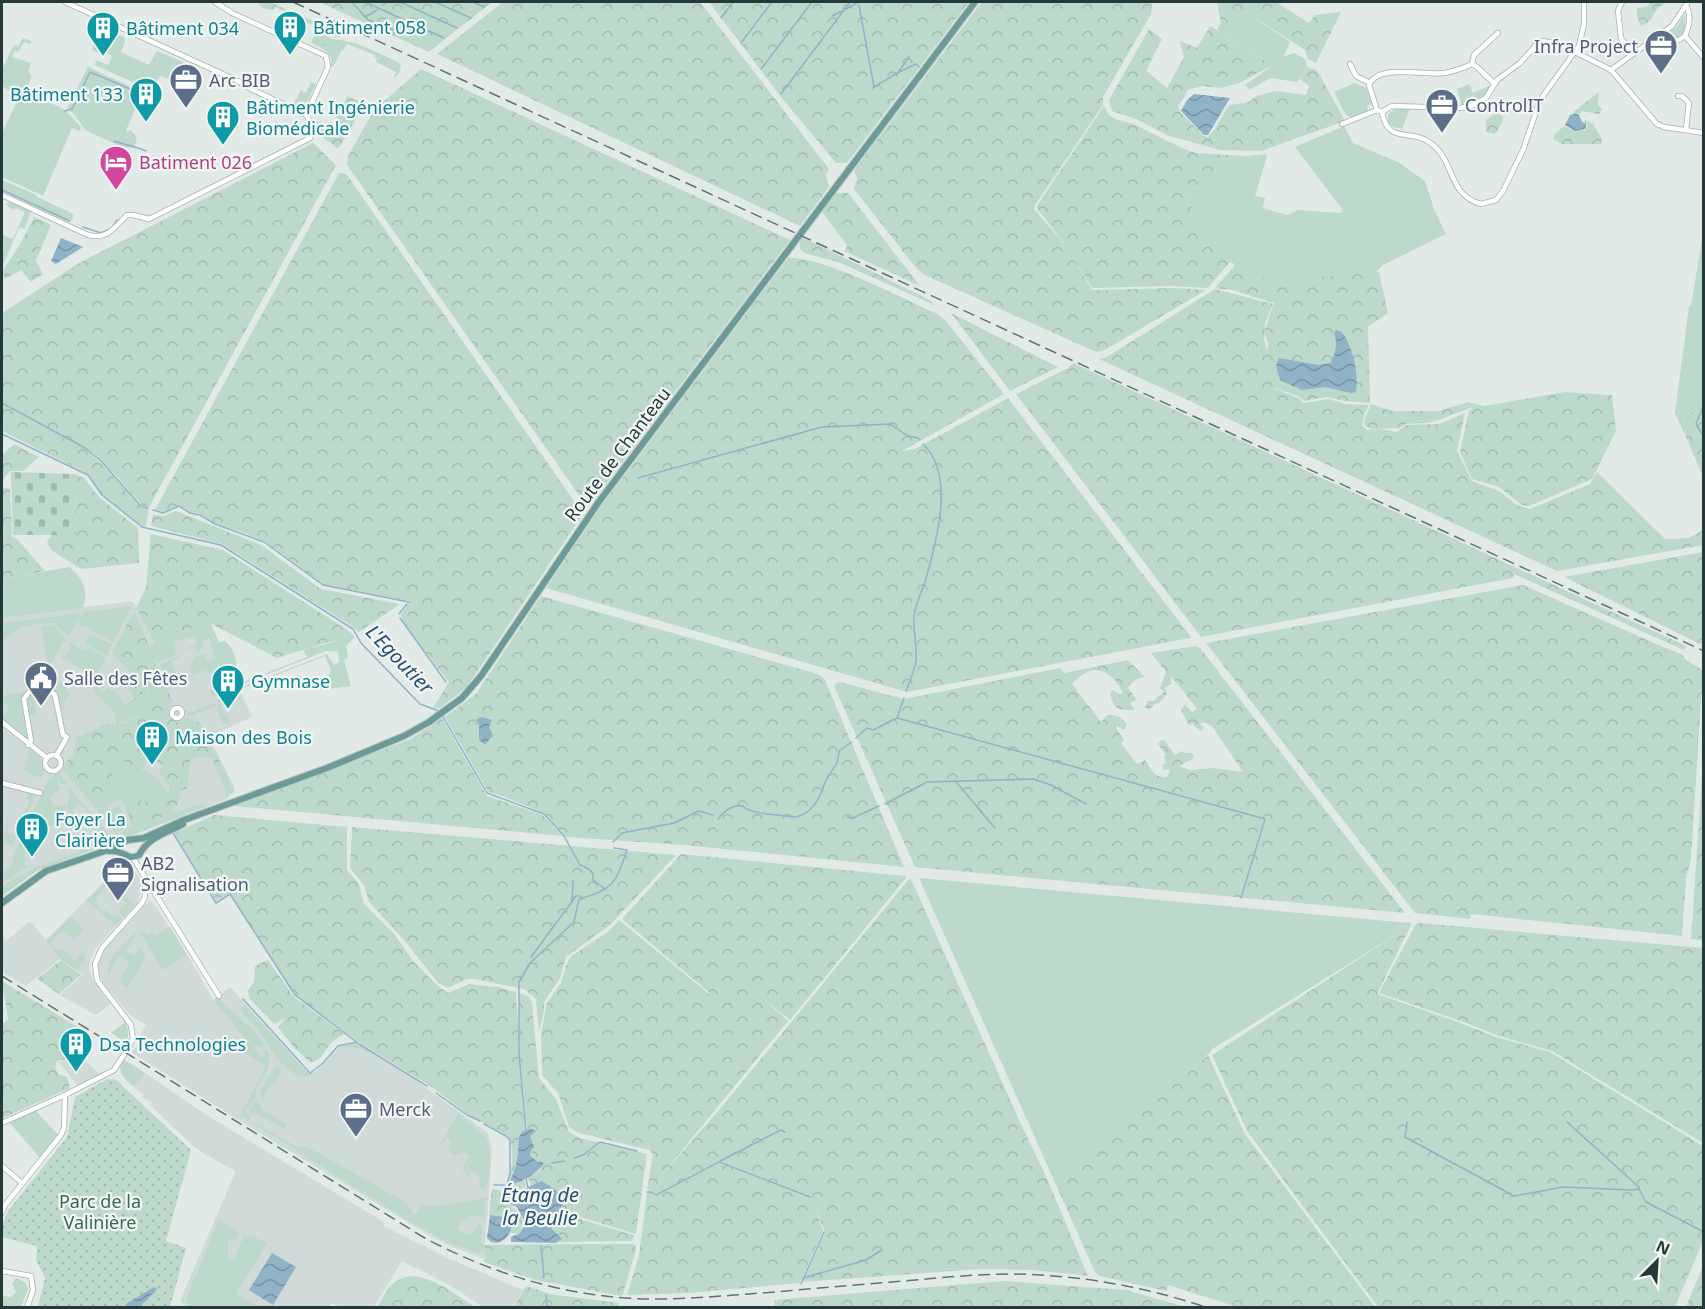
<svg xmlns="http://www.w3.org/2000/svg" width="1705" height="1309" font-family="'Noto Sans',sans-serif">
  <defs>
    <pattern id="forest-crowns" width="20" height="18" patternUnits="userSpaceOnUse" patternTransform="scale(1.5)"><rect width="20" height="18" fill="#bdd9cb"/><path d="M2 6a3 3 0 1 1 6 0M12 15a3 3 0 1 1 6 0" fill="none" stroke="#a2bbaf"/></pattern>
    <pattern id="cemetery-stones" width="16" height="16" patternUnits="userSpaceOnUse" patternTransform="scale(1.5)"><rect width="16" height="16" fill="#bdd9cb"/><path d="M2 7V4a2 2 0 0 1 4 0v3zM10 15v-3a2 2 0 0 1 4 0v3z" fill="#a2bbaf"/></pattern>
    <pattern id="park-dots" width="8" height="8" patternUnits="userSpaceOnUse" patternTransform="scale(1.5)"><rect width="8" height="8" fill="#bdd9cb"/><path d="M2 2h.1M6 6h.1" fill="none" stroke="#a2bbaf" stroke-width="1.8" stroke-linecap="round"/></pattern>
    <pattern id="water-waves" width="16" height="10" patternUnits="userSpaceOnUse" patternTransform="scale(1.5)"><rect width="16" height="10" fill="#91b3c8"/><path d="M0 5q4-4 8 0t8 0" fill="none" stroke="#7693a3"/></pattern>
  </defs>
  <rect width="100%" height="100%" fill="#e2eae8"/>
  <g fill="#d0dad8">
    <path d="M 133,601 L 155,643 L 208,622 L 252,717 L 209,737 L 235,788 L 227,799 L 38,870 L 2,894 L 2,618 Z"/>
    <path d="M 127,859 L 140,879 L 141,890 L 138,902 L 95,949 L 90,961 L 89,969 L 93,980 L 110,1004 L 96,1015 L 60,995 L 83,975 L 60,959 L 26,986 L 2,972 L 2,936 L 6,941 L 30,921 L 46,940 Z"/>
    <path d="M 150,900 L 159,911 L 193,964 L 213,1000 L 230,987 L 309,1074 L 317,1071 L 340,1047 L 356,1043 L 415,1080 L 488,1133 L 492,1149 L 484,1259 L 450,1246 L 427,1234 L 237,1119 L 131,1052 L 140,1044 L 137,1042 L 146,1025 L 130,1015 L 104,984 L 98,971 L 98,964 L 104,950 Z"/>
    <path d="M 82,1057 L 101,1075 L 78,1086 L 59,1062 Z"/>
    <path d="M 145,1073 L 208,1116 L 384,1222 L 383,1226 L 450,1259 L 523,1290 L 513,1307 L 483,1307 L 453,1287 L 402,1261 L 374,1307 L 342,1307 L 331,1303 L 328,1308 L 186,1307 L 180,1301 L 236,1171 L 206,1155 L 193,1146 L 151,1106 L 152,1103 L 142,1097 L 143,1094 L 134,1087 Z"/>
  </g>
  <g fill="#bdd9cb">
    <path d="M 1245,11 L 1290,42 L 1283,57 L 1294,53 L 1305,59 L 1308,68 L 1297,82 L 1270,78 L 1250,90 L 1245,85 L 1273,65 L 1217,30 L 1221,23 L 1231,30 Z"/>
    <path d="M 1685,14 L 1685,28 L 1682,36 L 1672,40 L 1663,38 L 1663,36 L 1676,28 Z"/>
    <path d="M 102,27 L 124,37 L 125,42 L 121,52 L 149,65 L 157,51 L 183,62 L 186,71 L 180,84 L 160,76 L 152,91 L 95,65 L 96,60 L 108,65 L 112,57 L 111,55 L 99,49 L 97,53 L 92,49 L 99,28 Z"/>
    <path d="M 316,32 L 333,39 L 356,43 L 398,62 L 401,65 L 400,72 L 393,79 L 396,72 L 376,62 L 377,59 L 374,58 L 375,55 L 347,44 L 344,50 L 342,50 L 333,67 L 331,65 C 334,51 321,49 311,42 Z"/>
    <path d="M 23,38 L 31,41 L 31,44 L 24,42 L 18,52 L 14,51 L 12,57 L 31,63 L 28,71 L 32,77 L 24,92 L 17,95 L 2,86 L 2,69 L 14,45 L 18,46 Z"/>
    <path d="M 88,67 L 151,96 L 148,102 L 144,104 L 139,101 L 126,130 L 128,132 L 131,130 L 137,138 L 134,148 L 122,147 L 85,130 L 74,114 L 67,109 Z"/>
    <path d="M 311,82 L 316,84 L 305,107 L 299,109 L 295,108 L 294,103 L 301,90 L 306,93 Z"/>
    <path d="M 1355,83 L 1366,88 L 1372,103 L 1367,107 L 1369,112 L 1352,118 L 1346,115 L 1334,92 Z"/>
    <path d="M 1469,84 L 1473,93 L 1489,86 L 1491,88 L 1483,99 L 1462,106 L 1457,89 Z"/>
    <path d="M 28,93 L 64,109 L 81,127 L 79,131 L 72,128 L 43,196 L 2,177 L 2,133 L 17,102 Z"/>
    <path d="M 1395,108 L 1410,108 L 1402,129 L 1393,127 L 1388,122 L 1388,115 Z"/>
    <path d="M 1344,126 L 1353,143 L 1398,162 L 1425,181 L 1434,209 L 1446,234 L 1383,265 L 1374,274 L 1274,281 L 1238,270 L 1233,263 L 1227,262 L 1185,196 L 1194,189 L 1208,185 L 1221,159 L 1265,154 L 1267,156 L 1255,196 L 1265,198 L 1263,208 L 1287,215 L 1299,210 L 1341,213 L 1342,209 L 1295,147 Z"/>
    <path d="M 2,180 L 37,195 L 37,197 L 74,214 L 72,220 L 67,222 L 2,191 Z"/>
    <path d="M 10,202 L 31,211 L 25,229 L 19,228 L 2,267 L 2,235 L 13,239 L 25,212 L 16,208 L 14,210 L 8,207 L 7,203 Z"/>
    <path d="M 1703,233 L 1704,351 L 1701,413 L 1684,412 L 1686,437 L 1675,413 L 1689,306 L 1691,306 Z"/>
    <path d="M 69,567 C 83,578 89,591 83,608 L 2,618 L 2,579 Z"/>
    <path d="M 132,606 L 113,642 L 92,631 L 91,628 L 80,625 L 79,622 L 84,612 Z"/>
    <path d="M 82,613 L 69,637 L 54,623 C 31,624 19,622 3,642 L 2,640 L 4,637 L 2,634 L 2,623 Z"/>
    <path d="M 208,622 L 211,624 L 219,642 L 225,641 C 234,648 239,664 235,675 L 239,684 L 307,657 L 303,650 L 340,640 L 349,631 L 355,637 L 346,646 L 348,657 L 344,660 L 351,686 L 320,690 L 331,671 L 325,656 L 241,689 L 239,695 L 245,713 L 238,696 L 234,698 L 232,691 L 327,654 L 334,665 L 339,662 L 338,652 L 326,651 L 212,696 L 209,690 L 211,689 L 213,692 L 219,689 L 212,672 L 208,674 L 206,670 L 194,675 L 194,679 L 190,668 L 195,657 L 204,654 L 208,662 L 216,659 L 209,638 L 201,641 L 203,645 L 198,653 L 196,647 L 187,650 L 189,646 L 190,647 L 198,644 L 194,636 L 173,642 L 176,651 L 175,655 L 157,663 L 150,645 Z"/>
    <path d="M 53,625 L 65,638 L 66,642 L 63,641 L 49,668 L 41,629 L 44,626 Z"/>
    <path d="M 90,634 L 112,644 L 107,655 L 85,644 Z"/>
    <path d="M 72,641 L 72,644 L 86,651 L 88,648 L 106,657 L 96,676 L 73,665 L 74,662 L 65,658 L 64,660 L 62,659 L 62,655 L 66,657 L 71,647 L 68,645 Z"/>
    <path d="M 179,656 L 179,658 L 171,662 L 177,676 L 175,677 L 177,682 L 185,679 L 185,677 L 189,675 L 191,678 L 170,688 L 160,665 Z"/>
    <path d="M 53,674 L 58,676 L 57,680 L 67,685 L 66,689 L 70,695 L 67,696 L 62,706 L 66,709 L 61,710 L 56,692 L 48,686 Z"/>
    <path d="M 96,685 L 103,692 L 109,688 L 111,692 L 114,690 L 125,705 L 133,699 L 143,700 L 147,698 C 142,714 133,722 117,723 L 114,713 L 95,693 L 94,688 Z"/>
    <path d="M 42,689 L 52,697 L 46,698 L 39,695 L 34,701 L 36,715 L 29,716 L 27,698 L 34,690 Z"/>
    <path d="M 26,691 L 22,697 L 23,705 L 21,706 L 28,739 L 30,740 L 26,740 L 2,719 L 9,707 L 2,700 L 2,697 Z"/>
    <path d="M 221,697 L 223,702 L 220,704 L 224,715 L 227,714 L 231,722 L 223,724 L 215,706 L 190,716 L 185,713 L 188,710 L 189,713 L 214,703 L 213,699 L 221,715 L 216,700 Z"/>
    <path d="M 30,748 L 41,758 L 42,767 L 45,772 L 42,777 C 37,778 27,775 24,769 Z"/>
    <path d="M 122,760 L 134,769 L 141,769 L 159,779 L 166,794 L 160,796 L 152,819 L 150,819 L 139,796 L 134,827 L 173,811 L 174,813 L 197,805 L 198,807 L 205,805 L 205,807 L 118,841 L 117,835 L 133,827 L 121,798 L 107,805 L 109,810 L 118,807 L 120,809 L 122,809 L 129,826 L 128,828 L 115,833 L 75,783 L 77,783 L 92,800 L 105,802 L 113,797 L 114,777 L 111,774 L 112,766 Z"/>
    <path d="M 59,773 L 67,781 L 66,784 L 61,784 L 59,780 L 57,781 L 60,789 L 54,792 L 55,795 L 51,797 L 52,803 L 55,807 L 65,804 L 67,817 C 56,828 39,825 28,839 L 31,847 L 24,856 L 28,861 L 24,862 L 26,866 L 29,866 L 2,883 L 2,876 L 7,869 L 10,869 L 16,850 L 49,778 Z"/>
    <path d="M 69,788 L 108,833 L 106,836 L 73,849 L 82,839 L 83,831 L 87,842 L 96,838 L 91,817 L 80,803 L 72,810 L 83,824 L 79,827 C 70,818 62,807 71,795 L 67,789 Z"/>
    <path d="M 28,791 L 36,794 L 12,846 L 3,843 L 7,823 L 9,824 L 7,833 L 15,836 L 30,801 L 26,799 Z"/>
    <path d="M 107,838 L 106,840 L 109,844 L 38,870 L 2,896 L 2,886 L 34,868 L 79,852 L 79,849 Z"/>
    <path d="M 919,878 L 1399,922 L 1400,932 L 1214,1048 L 1191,1071 L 1168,1077 L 1156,1086 L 1121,1119 L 1114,1133 L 1091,1146 L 1071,1165 L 1053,1178 Z"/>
    <path d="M 107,880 L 135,905 L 124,917 L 119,912 L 127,903 L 107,885 L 96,898 L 98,907 L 103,912 L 106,910 L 115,918 L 118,915 L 122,919 L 116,926 L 87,900 Z"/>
    <path d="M 70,917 L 84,930 L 74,940 L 63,930 L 50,943 L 55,949 L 65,951 L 75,961 L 83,953 L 85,955 L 85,961 L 76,970 L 60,958 L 46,941 Z"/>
    <path d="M 170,927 L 187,955 L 163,970 L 140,933 L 144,931 L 148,935 L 153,933 L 155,936 Z"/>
    <path d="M 135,933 L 136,936 L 126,951 L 134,956 L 140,948 L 142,949 L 146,957 L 127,987 L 119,982 L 130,963 L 119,956 L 108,974 C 108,954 125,945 135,933 Z"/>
    <path d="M 217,997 C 232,1015 252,1025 264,1045 L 260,1048 L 257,1045 L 253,1047 L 261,1057 L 265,1055 L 263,1051 L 266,1049 C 275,1065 263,1075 256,1089 C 255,1092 256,1096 255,1099 C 253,1103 248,1106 246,1110 L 250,1117 L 249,1120 L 299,1148 L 301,1146 L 311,1149 L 407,1203 L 413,1214 L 416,1214 L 420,1205 L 443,1205 L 485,1198 L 484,1219 L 472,1214 L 461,1222 L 457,1229 L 470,1236 L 479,1224 L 483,1227 L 480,1243 L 485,1245 L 479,1253 L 451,1244 L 407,1220 L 240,1115 L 266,1067 L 263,1063 L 241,1051 L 240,1044 L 244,1037 L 214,1001 Z"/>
    <path d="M 245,1005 L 309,1074 L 317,1071 L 340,1047 L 356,1043 L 415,1080 C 397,1071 361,1039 340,1049 C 325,1056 317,1085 295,1074 C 272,1061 265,1031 243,1015 L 243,1012 L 240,1009 Z"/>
    <path d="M 125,1022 C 130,1031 129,1041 122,1049 L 118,1046 L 122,1040 L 111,1033 Z"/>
    <path d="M 123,1059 L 145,1073 L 134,1087 C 124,1079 116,1072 123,1059 Z"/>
    <path d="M 275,1067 L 279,1067 L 282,1071 C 278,1081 265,1088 263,1101 L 260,1092 Z"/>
    <path d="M 256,1101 L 261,1105 L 260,1108 L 268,1113 L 271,1111 L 270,1114 L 287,1124 L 284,1129 L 253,1112 L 251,1115 L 250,1114 L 249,1108 Z"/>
    <path d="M 35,1110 L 59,1136 L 40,1158 L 10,1123 Z"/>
    <path d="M 458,1114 L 487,1138 C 491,1153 492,1175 485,1189 L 480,1188 L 479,1175 L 471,1171 L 468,1177 L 466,1172 L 480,1144 L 465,1171 L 461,1173 L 470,1156 L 462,1152 L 455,1155 L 447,1150 L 452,1141 L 447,1137 L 439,1147 Z"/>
    <path d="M 219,1219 L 239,1232 L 237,1239 L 228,1241 L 228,1257 L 233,1259 L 236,1255 L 244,1235 L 254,1237 L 267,1243 L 236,1294 L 259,1307 L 197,1308 L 195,1305 L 192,1307 L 187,1302 L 187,1297 Z"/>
    <path d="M 16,1278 L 25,1282 L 28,1289 L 21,1307 L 2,1307 L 3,1296 L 11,1297 L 16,1292 L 12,1284 Z"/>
  </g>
  <g fill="url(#forest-crowns)">
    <path d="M 258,2 L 270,2 L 337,32 L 337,37 L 317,31 L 316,27 L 275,7 L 273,10 L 262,8 Z"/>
    <path d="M 319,2 L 492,2 L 429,52 Z"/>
    <path d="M 503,2 L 700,2 L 829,169 L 826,175 L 829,187 L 800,226 L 437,54 Z"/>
    <path d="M 709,2 L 969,2 L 847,163 L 836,163 L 781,97 Z"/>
    <path d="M 982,2 L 1152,2 L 1151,14 L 1103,97 L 1103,105 L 1035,205 L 1034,209 L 1067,247 L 1036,207 L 1104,106 L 1109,115 L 1115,119 L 1133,124 L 1182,148 L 1195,153 L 1245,156 L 1221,159 L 1208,185 L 1194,189 L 1185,196 L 1227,262 L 1230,262 L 1208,288 L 1172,286 L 1092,288 L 1069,251 L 1092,290 L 1176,288 L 1206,290 L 1103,351 L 1096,352 L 925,275 L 917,269 L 854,189 L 857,178 L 854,170 Z"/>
    <path d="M 1217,2 L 1276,2 L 1309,23 L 1315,15 L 1341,12 L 1316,63 L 1308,59 L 1305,50 L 1245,11 L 1231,30 L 1221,23 Z"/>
    <path d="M 1648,2 L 1666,2 C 1664,4 1661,6 1658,8 C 1652,15 1652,23 1641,26 L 1637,17 L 1637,8 L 1646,7 L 1650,4 Z"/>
    <path d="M 1210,26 L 1273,65 L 1239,83 L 1222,88 L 1203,86 L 1187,90 L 1186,95 L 1178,106 L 1180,112 L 1204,136 L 1208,137 L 1215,129 L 1229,105 L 1246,103 L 1257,96 L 1275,91 L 1306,95 L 1309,86 L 1300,79 L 1308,68 L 1317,70 L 1345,121 L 1261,151 L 1220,150 L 1167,135 L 1136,119 L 1112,111 L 1109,100 L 1149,29 L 1162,39 L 1146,71 L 1167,88 L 1184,57 L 1180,41 L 1197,48 Z"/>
    <path d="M 316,33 L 333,40 L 347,41 L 343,50 L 330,48 L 313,40 Z"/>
    <path d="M 421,69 L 790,240 L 590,505 L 586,505 L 347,165 L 348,156 L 374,110 Z"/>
    <path d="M 1599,92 L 1598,105 L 1602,109 L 1599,114 L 1582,111 L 1580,114 L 1573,112 Z"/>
    <path d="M 347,96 L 365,104 L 340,146 L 337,148 L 319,134 L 313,123 L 315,120 L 332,127 Z"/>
    <path d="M 1496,112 L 1503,117 L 1503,121 L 1495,134 L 1486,132 L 1486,120 Z"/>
    <path d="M 1585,120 L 1593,124 L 1602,139 L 1601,144 L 1562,144 L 1553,139 L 1555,134 L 1564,126 L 1575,131 L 1587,130 L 1587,124 L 1584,121 Z"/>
    <path d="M 313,143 L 336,165 L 149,507 L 142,505 L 116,475 L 94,454 L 2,402 L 2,313 L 79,263 Z"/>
    <path d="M 339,173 L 343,173 L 347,175 L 583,514 L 467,687 L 440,708 L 433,708 L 449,682 L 403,623 L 401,614 L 410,601 L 324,585 L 264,541 L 239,531 L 220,526 L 198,513 L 190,512 L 179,505 L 163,512 L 155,510 Z"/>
    <path d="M 836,193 L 848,193 L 920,286 L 844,251 L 847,247 L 846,244 L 822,212 Z"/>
    <path d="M 34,217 L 51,225 L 36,261 L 43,274 L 31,282 L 21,270 L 5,279 L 2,272 L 20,244 Z"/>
    <path d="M 802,237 L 930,300 L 934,305 L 838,262 L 804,253 L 799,247 Z"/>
    <path d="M 788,258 C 823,256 903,299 938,314 L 946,321 L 1004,394 L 902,451 L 915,449 L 1008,398 L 1191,637 L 1190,638 L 907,692 L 546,588 L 599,509 Z"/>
    <path d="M 1235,265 L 1238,270 L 1274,281 L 1379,272 L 1388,313 L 1368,327 L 1370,403 L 1345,401 L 1327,397 L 1304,401 L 1300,397 L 1270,386 L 1300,399 L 1303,403 L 1329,399 L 1346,404 L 1369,405 L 1364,415 L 1362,426 L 1367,430 L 1381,429 L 1397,432 L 1406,425 L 1439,424 L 1465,413 L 1457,451 L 1472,481 L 1499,491 L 1517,505 L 1530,509 L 1590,484 L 1597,472 L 1663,537 L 1666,539 L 1689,538 L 1703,530 L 1703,545 L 1557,571 L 1099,359 L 1107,357 L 1215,289 L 1273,304 L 1265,324 L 1264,339 L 1267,351 L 1268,343 L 1264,333 L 1274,303 L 1232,290 L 1215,288 Z"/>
    <path d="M 951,313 L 1058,367 L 1010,391 Z"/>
    <path d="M 1703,353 L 1704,354 L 1703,477 L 1686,437 L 1684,412 L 1701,413 Z"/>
    <path d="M 1073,363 L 1686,646 L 1684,650 L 1514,574 L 1513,578 L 1201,637 L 1016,394 L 1068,368 Z"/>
    <path d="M 1565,392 L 1612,395 L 1616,431 L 1592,479 L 1529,506 L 1522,505 L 1499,487 L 1472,479 L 1460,452 L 1469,410 L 1471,410 L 1473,405 L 1471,408 L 1438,420 L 1426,423 L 1406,424 L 1399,428 L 1372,429 L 1365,426 L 1364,421 L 1371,404 L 1392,411 L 1439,411 L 1468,402 L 1484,406 Z"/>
    <path d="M 2,404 L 85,449 L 102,464 L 141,507 L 149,509 L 146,526 L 142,526 L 102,494 L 88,474 L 2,431 Z"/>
    <path d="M 14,444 L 39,457 L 23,471 L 10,471 L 2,481 L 2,455 Z"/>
    <path d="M 75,474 L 84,478 L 100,498 L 138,528 L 139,563 L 81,569 L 51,550 L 47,542 L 52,535 L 76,535 Z"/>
    <path d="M 2,487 L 10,489 L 12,537 L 17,539 L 45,571 L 2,579 Z"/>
    <path d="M 176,511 L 261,545 L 321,589 L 400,604 L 359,632 L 352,626 L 222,544 L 151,526 L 153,515 L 164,516 Z"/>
    <path d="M 151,534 L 223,550 L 349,631 L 340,640 L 325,643 L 277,658 L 208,622 L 155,643 L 136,608 L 146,588 Z"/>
    <path d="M 1703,552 L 1703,644 L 1700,644 L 1564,577 Z"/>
    <path d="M 1523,585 L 1663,647 L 1682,654 L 1686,660 L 1703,670 L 1691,859 L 1686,879 L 1682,936 L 1471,914 L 1470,919 L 1415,913 L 1206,643 Z"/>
    <path d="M 541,596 L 818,674 L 824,678 L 904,867 L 684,845 L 566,837 L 544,813 L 502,796 L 488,792 L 445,717 L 476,694 Z"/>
    <path d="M 135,613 L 172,700 L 167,713 L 176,722 L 182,721 L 185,716 L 200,723 L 235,792 L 226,797 L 225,789 L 212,759 L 200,756 L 190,760 L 187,788 L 180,792 C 181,815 152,820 134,827 L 125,803 L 127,795 L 134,792 L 139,796 L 149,819 L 152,819 L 143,797 L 147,792 L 151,791 L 160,796 L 169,792 L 169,785 L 159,773 L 163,765 L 154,760 L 148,761 L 141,769 L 135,769 L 122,760 L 112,766 C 111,777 117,781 116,796 L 105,803 L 92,800 L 77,783 L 72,781 L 63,771 L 66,762 L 73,756 L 77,737 L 107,724 L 127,723 L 136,718 L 144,706 L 148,694 L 147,685 L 141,677 L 133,674 L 114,657 L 113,652 L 131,616 Z"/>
    <path d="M 1196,646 L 1200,648 L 1405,913 L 915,867 L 834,686 L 838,682 L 844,683 L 904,699 L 1060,668 L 1064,673 L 1128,660 L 1145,677 C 1137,678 1133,681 1128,688 L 1137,700 L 1130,703 L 1135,710 C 1119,710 1114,711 1110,693 L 1113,690 L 1120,694 L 1123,693 C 1110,668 1093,661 1072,684 L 1101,722 L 1107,715 C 1117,715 1122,716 1127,725 L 1124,730 L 1117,726 L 1116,728 L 1124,740 L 1121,743 L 1137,764 L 1145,760 L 1155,775 L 1167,778 L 1170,769 L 1164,770 L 1162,766 L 1166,763 L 1164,757 L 1166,755 L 1158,744 L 1160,741 L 1164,740 L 1175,755 L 1182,751 L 1185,753 L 1192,753 L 1194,758 L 1179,766 L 1190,770 L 1214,768 L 1243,772 L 1212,726 L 1203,722 L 1200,724 L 1204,728 L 1200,731 L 1193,724 L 1189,725 L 1181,711 L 1185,704 L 1192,712 L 1197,709 L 1171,676 L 1171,684 L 1165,688 L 1167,694 L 1159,703 L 1154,704 L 1154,706 L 1148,710 L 1145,707 L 1148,701 L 1153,701 L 1164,692 L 1160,688 L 1166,672 L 1151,653 Z"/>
    <path d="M 442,718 L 487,796 L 543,815 L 562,836 L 234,806 L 411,739 Z"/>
    <path d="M 1703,763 L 1703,940 L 1691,939 Z"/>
    <path d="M 214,815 L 347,827 L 347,870 L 359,884 L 364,904 L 395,935 L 413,961 L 438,986 L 448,993 L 469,984 L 497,987 L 516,992 L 525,1131 L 523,1131 C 515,1150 519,1167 507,1185 L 513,1185 L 524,1180 L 526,1186 L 518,1191 L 506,1189 C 510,1174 517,1151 508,1136 L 467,1114 L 429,1085 L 360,1043 L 295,995 L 230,893 L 216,901 L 174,833 Z"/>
    <path d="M 352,827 L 676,855 L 610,925 L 566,957 L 560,978 L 544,1002 L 544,1011 L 539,1032 L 536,999 L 524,989 L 475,979 L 467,979 L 448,988 L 438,983 L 404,940 L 369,902 L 364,885 L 350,868 Z"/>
    <path d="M 681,854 L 906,876 L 906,878 L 790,1020 L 765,1000 L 788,1021 L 652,1187 L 647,1190 L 653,1155 L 650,1150 L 579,1133 L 569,1127 L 558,1093 L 542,1075 L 541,1034 L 547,1003 L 561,983 L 566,966 L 571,956 L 608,932 L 619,920 L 709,994 L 710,993 L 622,919 Z"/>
    <path d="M 909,879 L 911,879 L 1020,1122 L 1045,1174 L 1088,1276 L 1033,1270 L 980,1269 L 803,1282 L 825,1232 L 815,1207 L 823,1231 L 800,1283 L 689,1293 L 627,1295 L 639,1255 L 647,1193 L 650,1192 L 653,1196 L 656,1196 L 719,1163 L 811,1198 L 719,1161 L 656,1194 L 648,1191 L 719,1110 Z"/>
    <path d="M 1399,922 L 1411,923 L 1408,926 L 1412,923 L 1377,994 L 1458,1022 L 1496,1037 L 1550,1052 L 1703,1146 L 1703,1241 L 1675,1307 L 1378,1307 L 1247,1131 L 1212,1055 L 1400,932 Z"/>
    <path d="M 1420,923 L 1703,948 L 1703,1143 L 1552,1051 L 1499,1036 L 1461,1021 L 1379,993 L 1416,924 Z"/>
    <path d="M 61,960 L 81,975 L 59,994 L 37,979 Z"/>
    <path d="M 268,960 L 294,997 L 344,1034 C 338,1037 332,1041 328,1047 C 322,1055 321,1061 310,1062 L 295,1049 L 278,1027 L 285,1018 L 274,1024 L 249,998 L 248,990 L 254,982 L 255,966 Z"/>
    <path d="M 2,981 L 89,1034 L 84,1037 L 80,1033 L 72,1035 L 72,1045 L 79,1046 L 82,1057 L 57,1061 L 55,1067 L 58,1074 L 67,1077 L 70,1088 L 3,1118 L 2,1116 L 2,1023 L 3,1024 L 8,1019 Z"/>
    <path d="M 519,993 L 528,996 L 532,1003 L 539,1078 L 556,1099 L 569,1132 L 580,1138 L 647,1154 L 636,1234 L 560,1211 C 565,1192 557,1194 545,1183 L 531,1186 L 528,1177 L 539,1171 L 544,1162 L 538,1162 L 531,1158 L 530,1153 L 533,1150 L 529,1136 L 532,1132 L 531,1129 L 527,1130 L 520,1055 Z"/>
    <path d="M 1208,1055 L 1245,1134 L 1375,1307 L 1237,1307 L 1168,1285 L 1166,1291 L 1099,1276 L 1095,1272 L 1053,1178 L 1071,1165 L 1091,1146 L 1114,1133 L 1121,1119 L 1156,1085 L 1168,1077 L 1191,1071 Z"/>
    <path d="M 492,1188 L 503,1192 L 509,1197 L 507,1199 C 515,1217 527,1206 520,1233 L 510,1233 L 511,1229 L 505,1217 L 492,1215 L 489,1216 Z"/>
    <path d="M 559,1213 L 634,1235 L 632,1241 L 558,1242 L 561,1240 L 552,1229 L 552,1226 L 560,1219 Z"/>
    <path d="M 570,1244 L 632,1244 L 635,1245 L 636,1250 L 623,1294 L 621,1296 L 535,1280 L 484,1262 L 485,1245 Z"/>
    <path d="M 1703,1266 L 1703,1307 L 1686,1307 Z"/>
    <path d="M 411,1276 C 436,1278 455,1294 475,1307 L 377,1307 C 387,1291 390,1279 411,1276 Z"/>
    <path d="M 1004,1281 L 1126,1290 L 1186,1307 L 775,1308 L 774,1300 Z"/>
    <path d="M 526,1286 L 550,1294 L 619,1303 L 618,1308 L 514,1307 Z"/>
  </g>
  <path fill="url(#cemetery-stones)" d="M 11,472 L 75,474 L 76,535 L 13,535 Z"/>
  <g fill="url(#park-dots)">
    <path d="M 132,678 L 147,685 L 147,698 L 143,700 L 136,700 L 128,689 L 133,681 Z"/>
    <path d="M 107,1079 L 116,1080 L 191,1150 L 166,1241 L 186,1248 L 170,1307 L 38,1307 L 45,1278 L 36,1260 L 37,1246 L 2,1237 L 2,1225 L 8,1211 L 67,1137 L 75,1097 Z"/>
  </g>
  <g fill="url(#water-waves)">
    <path d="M 1194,94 L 1230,98 L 1208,135 L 1204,135 L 1181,111 L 1187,100 Z"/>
    <path d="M 1576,113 L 1579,115 L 1582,122 L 1586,123 L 1586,129 L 1575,131 L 1565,125 L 1570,115 Z"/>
    <path d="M 61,238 L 83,247 L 56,264 L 51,261 Z"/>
    <path d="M 1337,330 L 1342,332 C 1353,347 1359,374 1356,392 L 1351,393 L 1325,387 L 1302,390 L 1280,380 L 1276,366 L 1279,358 L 1319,365 L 1330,363 C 1337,352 1337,344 1334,332 Z"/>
    <path d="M 482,717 L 492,720 L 489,727 L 493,735 L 485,745 L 479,740 L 479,724 L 477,721 L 477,719 Z"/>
    <path d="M 531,1129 L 536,1131 L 530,1136 L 534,1147 L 530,1153 L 531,1157 L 538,1162 L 544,1162 C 541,1172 517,1185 507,1186 C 517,1170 518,1155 519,1137 L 523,1131 Z"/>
    <path d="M 542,1181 C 550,1187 562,1191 562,1203 C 561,1209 559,1213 560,1219 L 552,1226 L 552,1229 L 562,1239 L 556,1243 L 511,1242 L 511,1237 L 520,1233 L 525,1223 L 517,1207 L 508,1203 L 509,1198 C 519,1191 530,1186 542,1181 Z"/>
    <path d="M 490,1215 L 505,1217 L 512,1222 C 512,1233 507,1239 498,1243 L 491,1242 L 487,1238 Z"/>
    <path d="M 272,1253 L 296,1267 L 273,1305 L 249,1290 Z"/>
    <path d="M 154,1287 L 157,1289 L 140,1307 L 126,1307 L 126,1304 Z"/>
  </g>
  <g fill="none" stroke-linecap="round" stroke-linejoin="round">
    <g stroke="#91b3c8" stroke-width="1.5">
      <path d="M 352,2 L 368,20 L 402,33"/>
      <path d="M 365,2 L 444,38"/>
      <path d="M 400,2 L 457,28"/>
      <path d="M 435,2 L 471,18"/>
      <path d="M 472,2 L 485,7"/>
      <path d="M 383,5 L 387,2"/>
      <path d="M 859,5 L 874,87 L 901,71 L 916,64 L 919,67"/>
      <path d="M 846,9 L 859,2"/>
      <path d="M 832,16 L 842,11"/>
      <path d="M 365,17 L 377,10"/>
      <path d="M 721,18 L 733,2"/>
      <path d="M 741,43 L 772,2"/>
      <path d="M 761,69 L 812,2"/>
      <path d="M 899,71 L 909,57"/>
      <path d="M 781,94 L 850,2"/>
      <path d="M 65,111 L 72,109 L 90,72 L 149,97"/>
      <path d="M 114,141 C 125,145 135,146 146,151"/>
      <path d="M 2,190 L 70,221"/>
      <path d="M 83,227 L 101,233 L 112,228 L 117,220"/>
      <path d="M 2,403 L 85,448 L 101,461 L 141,506 L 148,508"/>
      <path d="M 1704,404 L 1696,424 L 1704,437"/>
      <path d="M 2,434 L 88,475 L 102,495 L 142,527 L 221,545 L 353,629 L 361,643 L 420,704 L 439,711"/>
      <path d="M 638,478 L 822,427 L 890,424 L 908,436 L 918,438 L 920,440"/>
      <path d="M 153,510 L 163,513 L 179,506 L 190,513 L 200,515 L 215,524 L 264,542 L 323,585 L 409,602"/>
      <path d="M 399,614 L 407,604"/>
      <path d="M 400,618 L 446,682"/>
      <path d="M 906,691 C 910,681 915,670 916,660 C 917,645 913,630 914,615 C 916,601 924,588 927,575 C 937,539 955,474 923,444"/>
      <path d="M 442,715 L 487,793 L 544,814 L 564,836 L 580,865 L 589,869 L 593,874 L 593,880 L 605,889"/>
      <path d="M 897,718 L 1265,819 L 1241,898"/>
      <path d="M 856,738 L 867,728 L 873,730 L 897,718 L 904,698"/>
      <path d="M 957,783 L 995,828"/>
      <path d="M 885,804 L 927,782 L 1033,779 L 1051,785 L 1086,804"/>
      <path d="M 847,817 L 853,818 L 879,806"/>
      <path d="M 718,819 C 725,811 732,804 743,806 C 751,815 784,815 796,817 C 814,812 819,799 825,783 C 827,776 833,770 837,763 C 838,759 838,754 840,750 L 852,742"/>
      <path d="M 173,833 L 216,903 L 230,894 L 295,995 L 359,1044 L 427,1086"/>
      <path d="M 613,842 L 622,833 L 674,823 L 699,811 L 713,815"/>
      <path d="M 572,901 L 573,881"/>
      <path d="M 531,957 L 576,896"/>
      <path d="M 243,999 L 310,1073 L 322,1064 L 338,1046 L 357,1042"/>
      <path d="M 436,1093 L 467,1115 L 480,1121"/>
      <path d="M 1407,1122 L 1405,1137 L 1514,1196 L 1563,1187 L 1631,1190 L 1639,1189 L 1646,1202 L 1704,1232"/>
      <path d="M 1567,1122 L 1639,1187 L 1639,1188"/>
      <path d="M 484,1124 L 506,1136 L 510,1140 L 510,1173 L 507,1185 L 494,1185"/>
      <path d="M 526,1131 L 519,1053 L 519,982 L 530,963 L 574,922 L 579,899 C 614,890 616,882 627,850 L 614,848"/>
      <path d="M 574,1158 L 583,1155 L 600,1142 L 637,1151"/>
      <path d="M 720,1161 L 781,1130 L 785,1132"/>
      <path d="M 552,1163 L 564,1161"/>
      <path d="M 526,1178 L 528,1188"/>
      <path d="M 647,1192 L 650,1192 L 656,1195 L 719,1162 L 810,1197"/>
      <path d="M 541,1246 L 544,1277"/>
      <path d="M 803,1278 L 866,1260 L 882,1250"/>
      <path d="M 801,1284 L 824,1232"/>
      <path d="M 546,1295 L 547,1308"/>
    </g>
    <g stroke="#a5b1b0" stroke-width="6">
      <g id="minor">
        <path d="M 65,2 L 238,81 L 247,87 L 306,115"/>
        <path d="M 215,2 L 232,13 L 326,56 L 328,67 L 306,115"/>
        <path d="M 1622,2 L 1618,11 L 1621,38 L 1632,54"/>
        <path d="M 1657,36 C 1665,45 1676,43 1685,36 C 1689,26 1692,16 1686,6"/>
        <path d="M 1685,36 L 1704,58"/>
        <path d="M 1350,64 L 1356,76 L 1370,83"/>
        <path d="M 1472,64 L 1474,55 L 1498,33"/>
        <path d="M 1611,70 L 1657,124 L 1664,127 L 1704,133"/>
        <path d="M 1611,70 L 1672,26 L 1688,2"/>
        <path d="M 1678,96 L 1682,96 L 1689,103 L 1686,129"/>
        <path d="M 1377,110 L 1369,85 C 1378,63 1426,76 1445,73 C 1454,71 1464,68 1472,64 L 1477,67 L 1495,84"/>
        <path d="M 1382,112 C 1388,146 1411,127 1432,144 C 1455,162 1448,195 1481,204 L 1496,200 L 1503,191 L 1523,150 L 1540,100 L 1579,46 L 1584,24 L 1584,2"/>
        <path d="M 1382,112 L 1392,106 L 1461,108 L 1474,105 L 1486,98 L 1497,80 L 1520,63 L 1537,44 L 1543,41 L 1559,44 L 1611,70"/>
        <path d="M 1342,124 L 1377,110 L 1380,111"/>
        <path d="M 2,195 L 88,235 C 108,240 115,227 127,215 L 133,215 L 149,219 L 310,138 C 313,133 310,120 306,115"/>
        <circle cx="177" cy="713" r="5"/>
        <path d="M 2,722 L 47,758"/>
        <path d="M 28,745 L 31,741 L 24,699 L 32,688 L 44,686 L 55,695 L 63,735 L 67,737 L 56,756"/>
        <circle cx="53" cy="763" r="8"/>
        <path d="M 2,783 L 40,793"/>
        <path d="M 133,858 L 219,996"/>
        <path d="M 2,1123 L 65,1095 L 114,1070 L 129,1047 L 133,1038 L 131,1025 L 97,980 L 95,964 L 102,948 L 142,903 L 145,897 L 145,880"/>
        <path d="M 2,1166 L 22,1183"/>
        <path d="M 2,1212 L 5,1205 L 61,1135 L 64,1128 L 65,1095"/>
        <path d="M 2,1271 L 31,1276 L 33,1290 L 27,1308"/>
      </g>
    </g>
    <g stroke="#bdc4c3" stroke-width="8">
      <g id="major">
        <path d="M 109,851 C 124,849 127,862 139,855 C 149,837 164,834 183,824"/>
        <path d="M 2,903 L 46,871 L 102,852 L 128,840 L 144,838 L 184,820 L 327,768 L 404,736 L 429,722 L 462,698 L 481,676 L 598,503 L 975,2"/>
      </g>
    </g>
    <use href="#minor" stroke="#fff" stroke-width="4.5"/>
    <use href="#major" stroke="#6c9a99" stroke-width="6"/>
    <g stroke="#5f7473" stroke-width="1.5" stroke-dasharray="12 6" stroke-linecap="butt">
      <path d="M 293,2 L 1704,651"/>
      <path d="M 2,976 L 423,1237 C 486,1271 555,1293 626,1298 C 667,1301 708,1297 749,1294 C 800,1290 851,1285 903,1281 C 939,1278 975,1274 1012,1274 C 1078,1275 1144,1286 1208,1308"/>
    </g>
  </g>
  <defs>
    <g id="building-pin" transform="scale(1.725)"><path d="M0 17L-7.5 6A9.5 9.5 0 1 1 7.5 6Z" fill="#0f9aa8" stroke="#f2f7f6"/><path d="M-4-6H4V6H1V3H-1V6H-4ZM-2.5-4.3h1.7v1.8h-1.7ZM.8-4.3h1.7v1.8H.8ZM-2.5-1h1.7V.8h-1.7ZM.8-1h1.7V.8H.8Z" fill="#fff"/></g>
    <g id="office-pin" transform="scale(1.725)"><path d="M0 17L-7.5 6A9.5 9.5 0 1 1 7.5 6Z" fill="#5c6f8a" stroke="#f2f7f6"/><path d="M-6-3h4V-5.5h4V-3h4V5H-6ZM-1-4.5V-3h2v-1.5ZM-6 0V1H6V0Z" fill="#fff"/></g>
    <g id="hotel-pin" transform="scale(1.725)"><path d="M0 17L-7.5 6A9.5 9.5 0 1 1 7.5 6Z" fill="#d1479c" stroke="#f2f7f6"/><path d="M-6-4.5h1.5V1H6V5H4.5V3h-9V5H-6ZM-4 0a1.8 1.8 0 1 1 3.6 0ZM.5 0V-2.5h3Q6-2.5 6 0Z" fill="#fff"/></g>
    <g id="civic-pin" transform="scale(1.725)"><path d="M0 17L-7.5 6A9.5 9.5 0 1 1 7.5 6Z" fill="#5c6f8a" stroke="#f2f7f6"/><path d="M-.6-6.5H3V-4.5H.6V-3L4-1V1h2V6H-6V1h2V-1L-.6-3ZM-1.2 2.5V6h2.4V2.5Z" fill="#fff"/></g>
  </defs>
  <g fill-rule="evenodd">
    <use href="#building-pin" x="290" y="27"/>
    <use href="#building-pin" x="103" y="28"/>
    <use href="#office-pin" x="1661" y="46"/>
    <use href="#office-pin" x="186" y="80"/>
    <use href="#building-pin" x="146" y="94"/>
    <use href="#office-pin" x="1442" y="105"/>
    <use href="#building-pin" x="223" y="117"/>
    <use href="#hotel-pin" x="116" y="162"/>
    <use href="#civic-pin" x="41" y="678"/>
    <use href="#building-pin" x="228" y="681"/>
    <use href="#building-pin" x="152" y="737"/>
    <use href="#building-pin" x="32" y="829"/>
    <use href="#office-pin" x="118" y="873"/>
    <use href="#building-pin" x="76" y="1044"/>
    <use href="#office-pin" x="356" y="1109"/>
  </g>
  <g text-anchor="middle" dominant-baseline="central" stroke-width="4.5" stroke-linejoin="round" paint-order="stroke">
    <g font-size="18" fill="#0d838f" stroke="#f2f7f6" text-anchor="start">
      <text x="313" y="27">Bâtiment 058</text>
      <text x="126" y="28">Bâtiment 034</text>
      <text x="123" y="94" text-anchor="end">Bâtiment 133</text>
      <text x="246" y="107">Bâtiment Ingénierie<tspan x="246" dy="21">Biomédicale</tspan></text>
      <text x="251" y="681">Gymnase</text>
      <text x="175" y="737">Maison des Bois</text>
      <text x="55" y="819">Foyer La<tspan x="55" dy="21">Clairière</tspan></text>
      <text x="99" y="1044">Dsa Technologies</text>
    </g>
    <g font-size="18" fill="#4e5e75" stroke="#f2f7f6" text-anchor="start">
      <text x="1638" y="46" text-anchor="end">Infra Project</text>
      <text x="209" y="80">Arc BIB</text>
      <text x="1465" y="105">ControlIT</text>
      <text x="64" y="678">Salle des Fêtes</text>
      <text x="141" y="863">AB2<tspan x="141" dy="21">Signalisation</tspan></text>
      <text x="379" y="1109">Merck</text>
    </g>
    <g font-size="18" fill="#b23c85" stroke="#f2f7f6" text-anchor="start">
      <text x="139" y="162">Batiment 026</text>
    </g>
    <g font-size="18" fill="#243938" stroke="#f2f7f6">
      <text transform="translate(617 454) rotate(-53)">Route de Chanteau</text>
    </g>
    <g font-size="18" fill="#346a55" stroke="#f2f7f6">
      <text x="100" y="1201">Parc de la<tspan x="100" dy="21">Valinière</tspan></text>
    </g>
    <g font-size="20" font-style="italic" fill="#26516d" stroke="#f2f7f6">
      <text transform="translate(400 659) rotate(46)">L'Egoutier</text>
      <text x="540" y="1194">Étang de<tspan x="540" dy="23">la Beulie</tspan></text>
    </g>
  </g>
  <rect width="1705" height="1309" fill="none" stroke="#243938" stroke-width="6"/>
  <g transform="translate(1657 1261) rotate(24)" stroke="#f2f7f6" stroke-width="4.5" paint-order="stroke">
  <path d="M0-4.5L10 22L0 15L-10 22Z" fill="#243938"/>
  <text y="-9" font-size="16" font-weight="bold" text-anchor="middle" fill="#243938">N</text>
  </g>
</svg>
